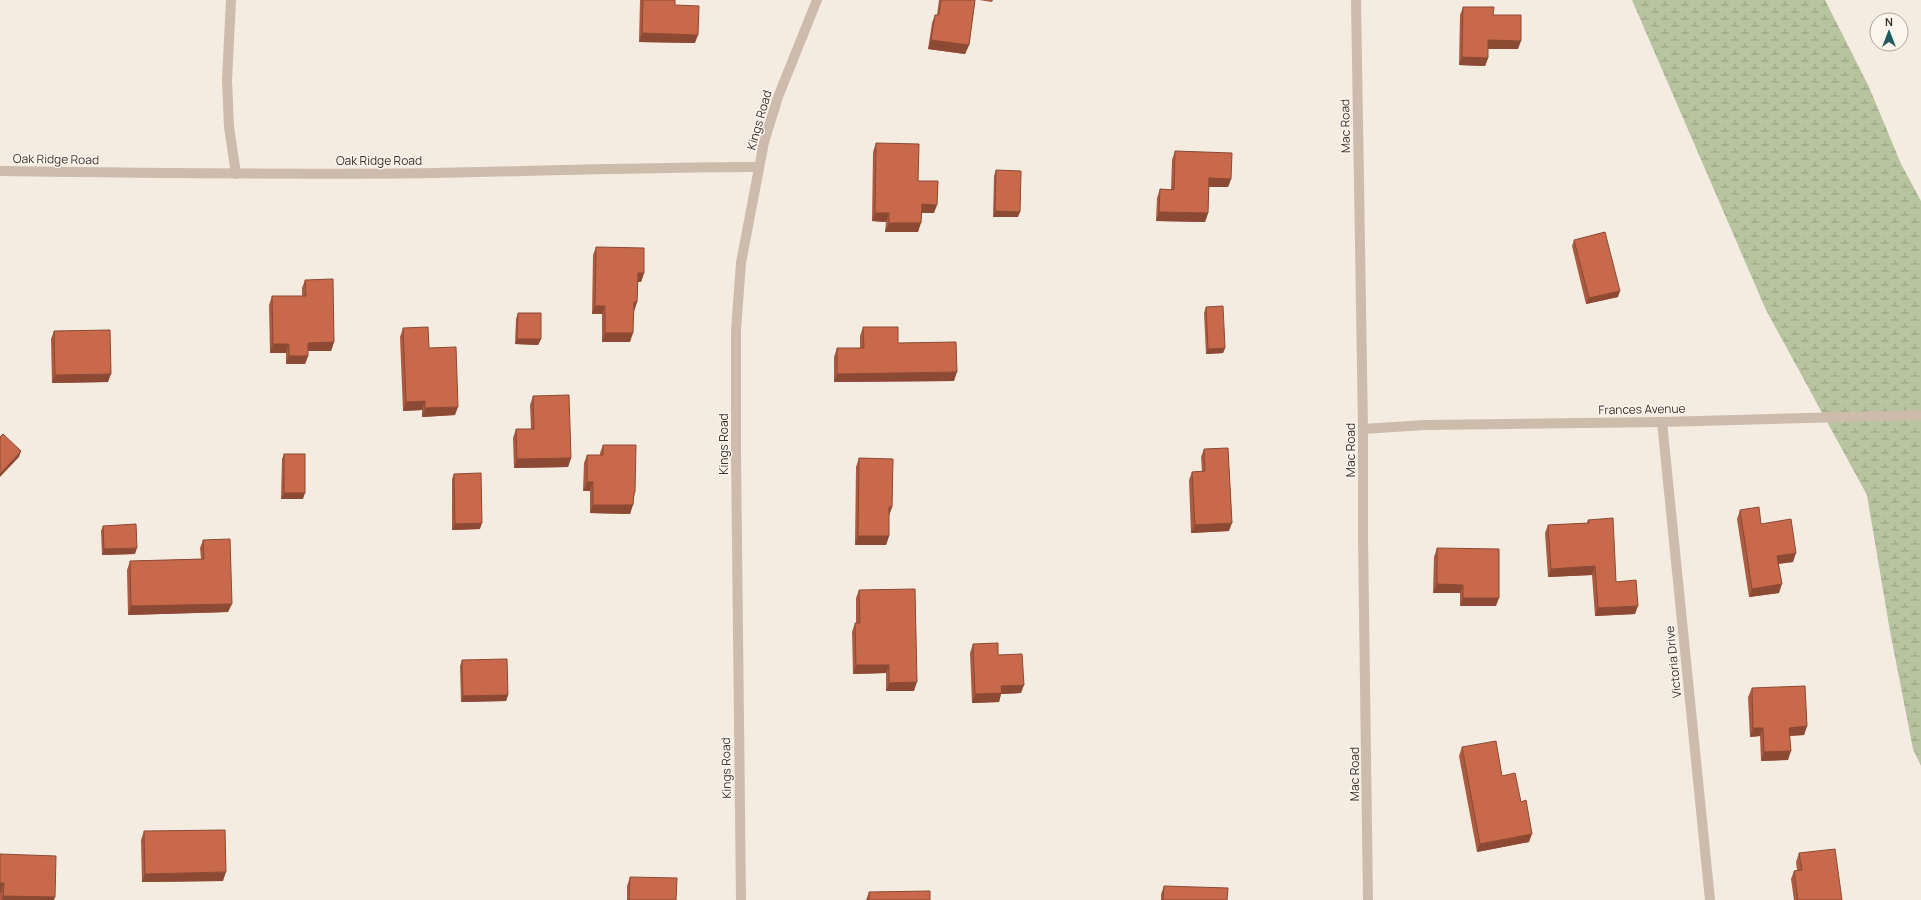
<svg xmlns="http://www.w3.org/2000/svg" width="1921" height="900" font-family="Manrope,sans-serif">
  <defs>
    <pattern id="wetland-marsh" width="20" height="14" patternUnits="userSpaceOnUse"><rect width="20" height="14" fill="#b8c4a0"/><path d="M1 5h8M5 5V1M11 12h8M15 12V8" fill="none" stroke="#97a083"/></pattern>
  </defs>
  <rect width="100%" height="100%" fill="#f4ebe1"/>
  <path fill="url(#wetland-marsh)" d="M 1632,0 L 1825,0 L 1869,87 L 1901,164 L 1921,201 L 1921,766 L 1913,749 L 1890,631 L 1867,495 L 1766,310 Z"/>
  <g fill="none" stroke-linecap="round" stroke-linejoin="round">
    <g stroke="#cdbbac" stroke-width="10">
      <path d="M 231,0 L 227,80 L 229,127 L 236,174"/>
      <path d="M 1356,0 L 1363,429 L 1363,538 L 1368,900"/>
      <path d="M 0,171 C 145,173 290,175 435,173 C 543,171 651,167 759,167"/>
      <path d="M 1662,422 L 1710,900"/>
      <path d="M 1363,429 L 1425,425 L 1662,422 L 1921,415"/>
      <path d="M 741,900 L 736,453 L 736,330 L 741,263 L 764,142 L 778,97 L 817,0"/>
    </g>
  </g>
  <g fill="#ac5a40">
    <path d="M 640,0 L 675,0 L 675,5 L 695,43 L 639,42 Z"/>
    <path d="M 939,0 L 975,0 L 969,45 L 965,54 L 928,49 L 932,23 L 935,15 L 937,15 Z"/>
    <path d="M 979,0 L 993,0 L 992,2 Z"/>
    <path d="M 1463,7 L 1493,15 L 1518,49 L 1488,49 L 1488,58 L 1485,66 L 1459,65 L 1460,15 Z"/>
    <path d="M 876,143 L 918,181 L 934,213 L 922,213 L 918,232 L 885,232 L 886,222 L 872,221 L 873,152 Z"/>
    <path d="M 1175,151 L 1231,179 L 1228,187 L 1209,187 L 1208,213 L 1205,222 L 1156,221 L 1157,198 L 1160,189 L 1171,190 L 1172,160 Z"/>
    <path d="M 996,170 L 1018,217 L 993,217 L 994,176 Z"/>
    <path d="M 1574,240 L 1618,297 L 1586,304 L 1572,246 Z"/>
    <path d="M 596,247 L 644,273 L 641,282 L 638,282 L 637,302 L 634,311 L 630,342 L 602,342 L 602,314 L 592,314 L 593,255 Z"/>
    <path d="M 305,280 L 334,342 L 331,351 L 308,351 L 308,356 L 305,364 L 286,364 L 286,353 L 270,353 L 269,305 L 272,296 L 302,296 L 302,288 Z"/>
    <path d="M 1206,307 L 1225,348 L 1223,353 L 1206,354 L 1204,313 Z"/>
    <path d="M 518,313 L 541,339 L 538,345 L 515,344 L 516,319 Z"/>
    <path d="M 863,327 L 898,343 L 954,381 L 834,382 L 834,357 L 837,348 L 860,348 L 860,336 Z"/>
    <path d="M 403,328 L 429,348 L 455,415 L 422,417 L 422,410 L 403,411 L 400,337 Z"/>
    <path d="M 54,331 L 108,382 L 52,383 L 51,339 Z"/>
    <path d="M 533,396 L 571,458 L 568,467 L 514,468 L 513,438 L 516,429 L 531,429 L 530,405 Z"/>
    <path d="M 603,445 L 635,492 L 634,497 L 630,514 L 590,513 L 590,491 L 583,491 L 584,463 L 587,455 L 600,455 L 600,453 Z"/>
    <path d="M 1204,449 L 1229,531 L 1191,533 L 1189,480 L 1192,472 L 1202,471 L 1201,457 Z"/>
    <path d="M 284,454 L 303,499 L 281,499 L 282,459 Z"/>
    <path d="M 859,458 L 892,507 L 889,514 L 889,536 L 886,545 L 855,545 L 856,467 Z"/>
    <path d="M 454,474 L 480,529 L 452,530 L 452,479 Z"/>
    <path d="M 1740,510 L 1793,562 L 1779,564 L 1779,593 L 1749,597 L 1737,519 Z"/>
    <path d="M 1588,520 L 1616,582 L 1635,614 L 1595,616 L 1592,575 L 1548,577 L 1545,533 L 1548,525 L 1587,523 Z"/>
    <path d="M 103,526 L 135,554 L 102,555 L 101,531 Z"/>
    <path d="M 203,540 L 228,612 L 128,615 L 127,570 L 130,561 L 201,559 L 200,548 Z"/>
    <path d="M 1437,548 L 1496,606 L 1460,606 L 1460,593 L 1433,593 L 1434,557 Z"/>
    <path d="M 859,590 L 914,691 L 886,691 L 886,673 L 853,674 L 852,632 L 855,623 L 856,623 L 856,598 Z"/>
    <path d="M 973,644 L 998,655 L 1021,693 L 1001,694 L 999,702 L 972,703 L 970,653 Z"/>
    <path d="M 462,660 L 508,695 L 506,701 L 461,702 L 460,666 Z"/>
    <path d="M 1752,688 L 1807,726 L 1804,735 L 1790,736 L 1788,760 L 1761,761 L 1760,736 L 1750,737 L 1748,697 Z"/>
    <path d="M 1462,747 L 1502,776 L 1521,802 L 1529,842 L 1477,852 L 1459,756 Z"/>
    <path d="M 144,831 L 223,881 L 142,882 L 141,840 Z"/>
    <path d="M 1799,853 L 1842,900 L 1794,900 L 1791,879 L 1794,871 L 1797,870 L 1796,862 Z"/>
    <path d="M 0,854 L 54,900 L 0,900 Z"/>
    <path d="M 630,877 L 676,900 L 627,900 L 627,886 Z"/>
    <path d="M 1164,886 L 1227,900 L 1161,900 L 1161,894 Z"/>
    <path d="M 869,892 L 930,900 L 866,900 Z"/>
  </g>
  <g fill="#8c4a34">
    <path d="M 642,33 L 698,35 L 695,43 L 639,42 Z"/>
    <path d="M 931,40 L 969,45 L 965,54 L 928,49 Z"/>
    <path d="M 1488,40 L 1521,41 L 1518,49 L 1485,49 Z"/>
    <path d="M 1462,57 L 1488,58 L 1485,66 L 1459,65 Z"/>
    <path d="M 1209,178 L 1231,179 L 1228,187 L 1206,187 Z"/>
    <path d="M 922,204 L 937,205 L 934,213 L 919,213 Z"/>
    <path d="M 995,211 L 1020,212 L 1018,217 L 993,217 Z"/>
    <path d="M 1159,212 L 1208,213 L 1205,222 L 1156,221 Z"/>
    <path d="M 875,213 L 889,213 L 886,222 L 872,221 Z"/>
    <path d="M 889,223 L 921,223 L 918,232 L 885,232 Z"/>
    <path d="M 638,273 L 644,273 L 641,282 L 635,281 Z"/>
    <path d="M 1620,291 L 1618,297 L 1586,304 L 1589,298 Z"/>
    <path d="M 634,302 L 637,302 L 634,311 L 631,311 Z"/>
    <path d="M 595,306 L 605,306 L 602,314 L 592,314 Z"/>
    <path d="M 605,333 L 633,333 L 630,342 L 602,342 Z"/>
    <path d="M 517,339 L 541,339 L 538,345 L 515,344 Z"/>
    <path d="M 334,342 L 331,351 L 305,351 L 308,343 Z"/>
    <path d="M 273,344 L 289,344 L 286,353 L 270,353 Z"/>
    <path d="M 1225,348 L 1223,353 L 1206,354 L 1208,349 Z"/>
    <path d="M 289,356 L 308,356 L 305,364 L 286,364 Z"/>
    <path d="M 957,372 L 954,381 L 834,382 L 837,374 Z"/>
    <path d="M 111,374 L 108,382 L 52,383 L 55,375 Z"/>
    <path d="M 425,401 L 422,410 L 403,411 L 406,402 Z"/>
    <path d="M 458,407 L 455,415 L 422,417 L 425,408 Z"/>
    <path d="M 21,451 L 19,457 L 0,477 L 0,474 Z"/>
    <path d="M 571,458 L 568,467 L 514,468 L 517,459 Z"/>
    <path d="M 587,482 L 593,482 L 590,491 L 583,491 Z"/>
    <path d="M 284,493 L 305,493 L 303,499 L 281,499 Z"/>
    <path d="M 593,505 L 633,505 L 630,514 L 590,513 Z"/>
    <path d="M 889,507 L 892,507 L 889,516 Z"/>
    <path d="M 482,523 L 480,529 L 452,530 L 455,524 Z"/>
    <path d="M 1232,523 L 1229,531 L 1191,533 L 1195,525 Z"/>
    <path d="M 858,536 L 889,536 L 886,545 L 855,545 Z"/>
    <path d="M 137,548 L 135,554 L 102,555 L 104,549 Z"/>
    <path d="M 1796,553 L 1793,562 L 1774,564 L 1777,556 Z"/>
    <path d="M 1595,566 L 1592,575 L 1548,577 L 1551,569 Z"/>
    <path d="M 1437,584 L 1463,585 L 1460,593 L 1433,593 Z"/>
    <path d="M 1782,584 L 1779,593 L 1749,597 L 1752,589 Z"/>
    <path d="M 1463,598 L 1499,598 L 1496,606 L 1460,606 Z"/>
    <path d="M 232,604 L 228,612 L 128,615 L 131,606 Z"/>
    <path d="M 1638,606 L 1635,614 L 1595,616 L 1598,608 Z"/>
    <path d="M 856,665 L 889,665 L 886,673 L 853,674 Z"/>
    <path d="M 917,682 L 914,691 L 886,691 L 889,683 Z"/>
    <path d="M 1024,685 L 1021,693 L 1001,694 L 999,702 L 972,703 L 975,694 L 1001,686 Z"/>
    <path d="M 508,695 L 506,701 L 461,702 L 463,696 Z"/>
    <path d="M 1807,726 L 1804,735 L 1786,736 L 1789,728 Z"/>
    <path d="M 1753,728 L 1763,728 L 1760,736 L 1750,737 Z"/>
    <path d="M 1791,751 L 1788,760 L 1761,761 L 1764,752 Z"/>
    <path d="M 1532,834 L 1529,842 L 1477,852 L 1480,844 Z"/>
    <path d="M 226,872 L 223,881 L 142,882 L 145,874 Z"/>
    <path d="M 0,883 L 4,883 L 1,892 L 0,892 Z"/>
    <path d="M 3,896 L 55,897 L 54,900 L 2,900 Z"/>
  </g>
  <g fill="#c8694b" stroke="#8c4a34">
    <path d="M 643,0 L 675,0 L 675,5 L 699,6 L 698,35 L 642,33 Z"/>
    <path d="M 941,0 L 975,0 L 969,45 L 931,40 L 935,15 L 939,15 Z"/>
    <path d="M 1463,7 L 1494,7 L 1493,15 L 1521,15 L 1521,41 L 1488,40 L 1488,58 L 1462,57 Z"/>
    <path d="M 876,143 L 919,144 L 918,181 L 938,181 L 937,205 L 922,204 L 921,223 L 889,223 L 889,213 L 875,213 Z"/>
    <path d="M 1175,151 L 1232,153 L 1231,179 L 1209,178 L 1208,213 L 1159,212 L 1160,189 L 1174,190 Z"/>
    <path d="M 996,170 L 1021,171 L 1020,212 L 995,211 Z"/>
    <path d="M 1605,232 L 1620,291 L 1589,298 L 1574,240 Z"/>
    <path d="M 596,247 L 644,248 L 644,273 L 638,273 L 637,302 L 634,302 L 633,333 L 605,333 L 605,306 L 595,306 Z"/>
    <path d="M 333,279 L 334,342 L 308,343 L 308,356 L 289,356 L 289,344 L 273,344 L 272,296 L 306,296 L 305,280 Z"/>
    <path d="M 1223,306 L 1225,348 L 1208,349 L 1206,307 Z"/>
    <path d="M 518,313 L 541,313 L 541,339 L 517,339 Z"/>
    <path d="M 428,327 L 429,348 L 456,347 L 458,407 L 425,408 L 425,401 L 406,402 L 403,328 Z"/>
    <path d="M 863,327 L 898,327 L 898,343 L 956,342 L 957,372 L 837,374 L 837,348 L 864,348 Z"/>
    <path d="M 110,330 L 111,374 L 55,375 L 54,331 Z"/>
    <path d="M 569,395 L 571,458 L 517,459 L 516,429 L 534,429 L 533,396 Z"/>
    <path d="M 3,434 L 21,451 L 0,474 L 0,437 Z"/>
    <path d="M 603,445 L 636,445 L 635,492 L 634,492 L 633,505 L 593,505 L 593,482 L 587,482 L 587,455 L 603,455 Z"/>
    <path d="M 1228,448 L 1232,523 L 1195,525 L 1192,472 L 1205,471 L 1204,449 Z"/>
    <rect x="284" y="454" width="21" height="39"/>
    <path d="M 859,458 L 893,459 L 892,507 L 889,507 L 889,536 L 858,536 Z"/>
    <path d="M 481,473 L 482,523 L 455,524 L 454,474 Z"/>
    <path d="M 1759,507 L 1761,524 L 1791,519 L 1796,553 L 1777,556 L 1782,584 L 1752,589 L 1740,510 Z"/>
    <path d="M 1613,518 L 1616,582 L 1636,580 L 1638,606 L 1598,608 L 1595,566 L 1551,569 L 1548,525 L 1589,523 L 1588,520 Z"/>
    <path d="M 136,524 L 137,548 L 104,549 L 103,526 Z"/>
    <path d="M 230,539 L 232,604 L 131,606 L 130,561 L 204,559 L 203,540 Z"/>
    <path d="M 1437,548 L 1499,549 L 1499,598 L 1463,598 L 1463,585 L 1437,584 Z"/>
    <path d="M 915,589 L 917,682 L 889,683 L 889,665 L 856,665 L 855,623 L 860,623 L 859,590 Z"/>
    <path d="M 998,643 L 998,655 L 1022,654 L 1024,685 L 1001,686 L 1002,693 L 975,694 L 973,644 Z"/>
    <path d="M 507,659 L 508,695 L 463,696 L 462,660 Z"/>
    <path d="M 1805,686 L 1807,726 L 1789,728 L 1791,751 L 1764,752 L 1763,728 L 1753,728 L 1752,688 Z"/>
    <path d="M 1496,741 L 1502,776 L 1515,773 L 1521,802 L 1526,800 L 1532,834 L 1480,844 L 1462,747 Z"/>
    <path d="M 225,830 L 226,872 L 145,874 L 144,831 Z"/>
    <path d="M 1835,849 L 1842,900 L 1798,900 L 1794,871 L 1802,870 L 1799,853 Z"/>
    <path d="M 0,854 L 56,856 L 55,897 L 3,896 L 4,883 L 0,883 Z"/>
    <path d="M 630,877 L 677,878 L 676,900 L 629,900 Z"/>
    <path d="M 1164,886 L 1228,888 L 1227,900 L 1163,900 Z"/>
    <path d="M 930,891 L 930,900 L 869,900 L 869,892 Z"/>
  </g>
  <g text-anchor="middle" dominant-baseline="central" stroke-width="3" stroke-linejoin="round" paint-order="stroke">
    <g font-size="12" fill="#3b302b" stroke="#fbf5ee">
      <text transform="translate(759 120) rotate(-74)">Kings Road</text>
      <text transform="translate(1345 126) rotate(-91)">Mac Road</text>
      <text transform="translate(56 159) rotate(1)">Oak Ridge Road</text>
      <text x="379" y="160">Oak Ridge Road</text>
      <text transform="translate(1642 409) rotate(-1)">Frances Avenue</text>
      <text transform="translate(723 444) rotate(-90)">Kings Road</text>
      <text transform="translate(1350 450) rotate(-90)">Mac Road</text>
      <text transform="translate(1673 662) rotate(-96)">Victoria Drive</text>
      <text transform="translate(726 768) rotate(-91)">Kings Road</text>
      <text transform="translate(1354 774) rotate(-90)">Mac Road</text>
    </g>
  </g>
  <g transform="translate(1889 32)"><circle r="19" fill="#fbf5ee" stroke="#aea6a0"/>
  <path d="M0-3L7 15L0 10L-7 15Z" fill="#1f5a5e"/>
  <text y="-6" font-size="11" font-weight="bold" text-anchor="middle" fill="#3b302b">N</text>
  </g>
</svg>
